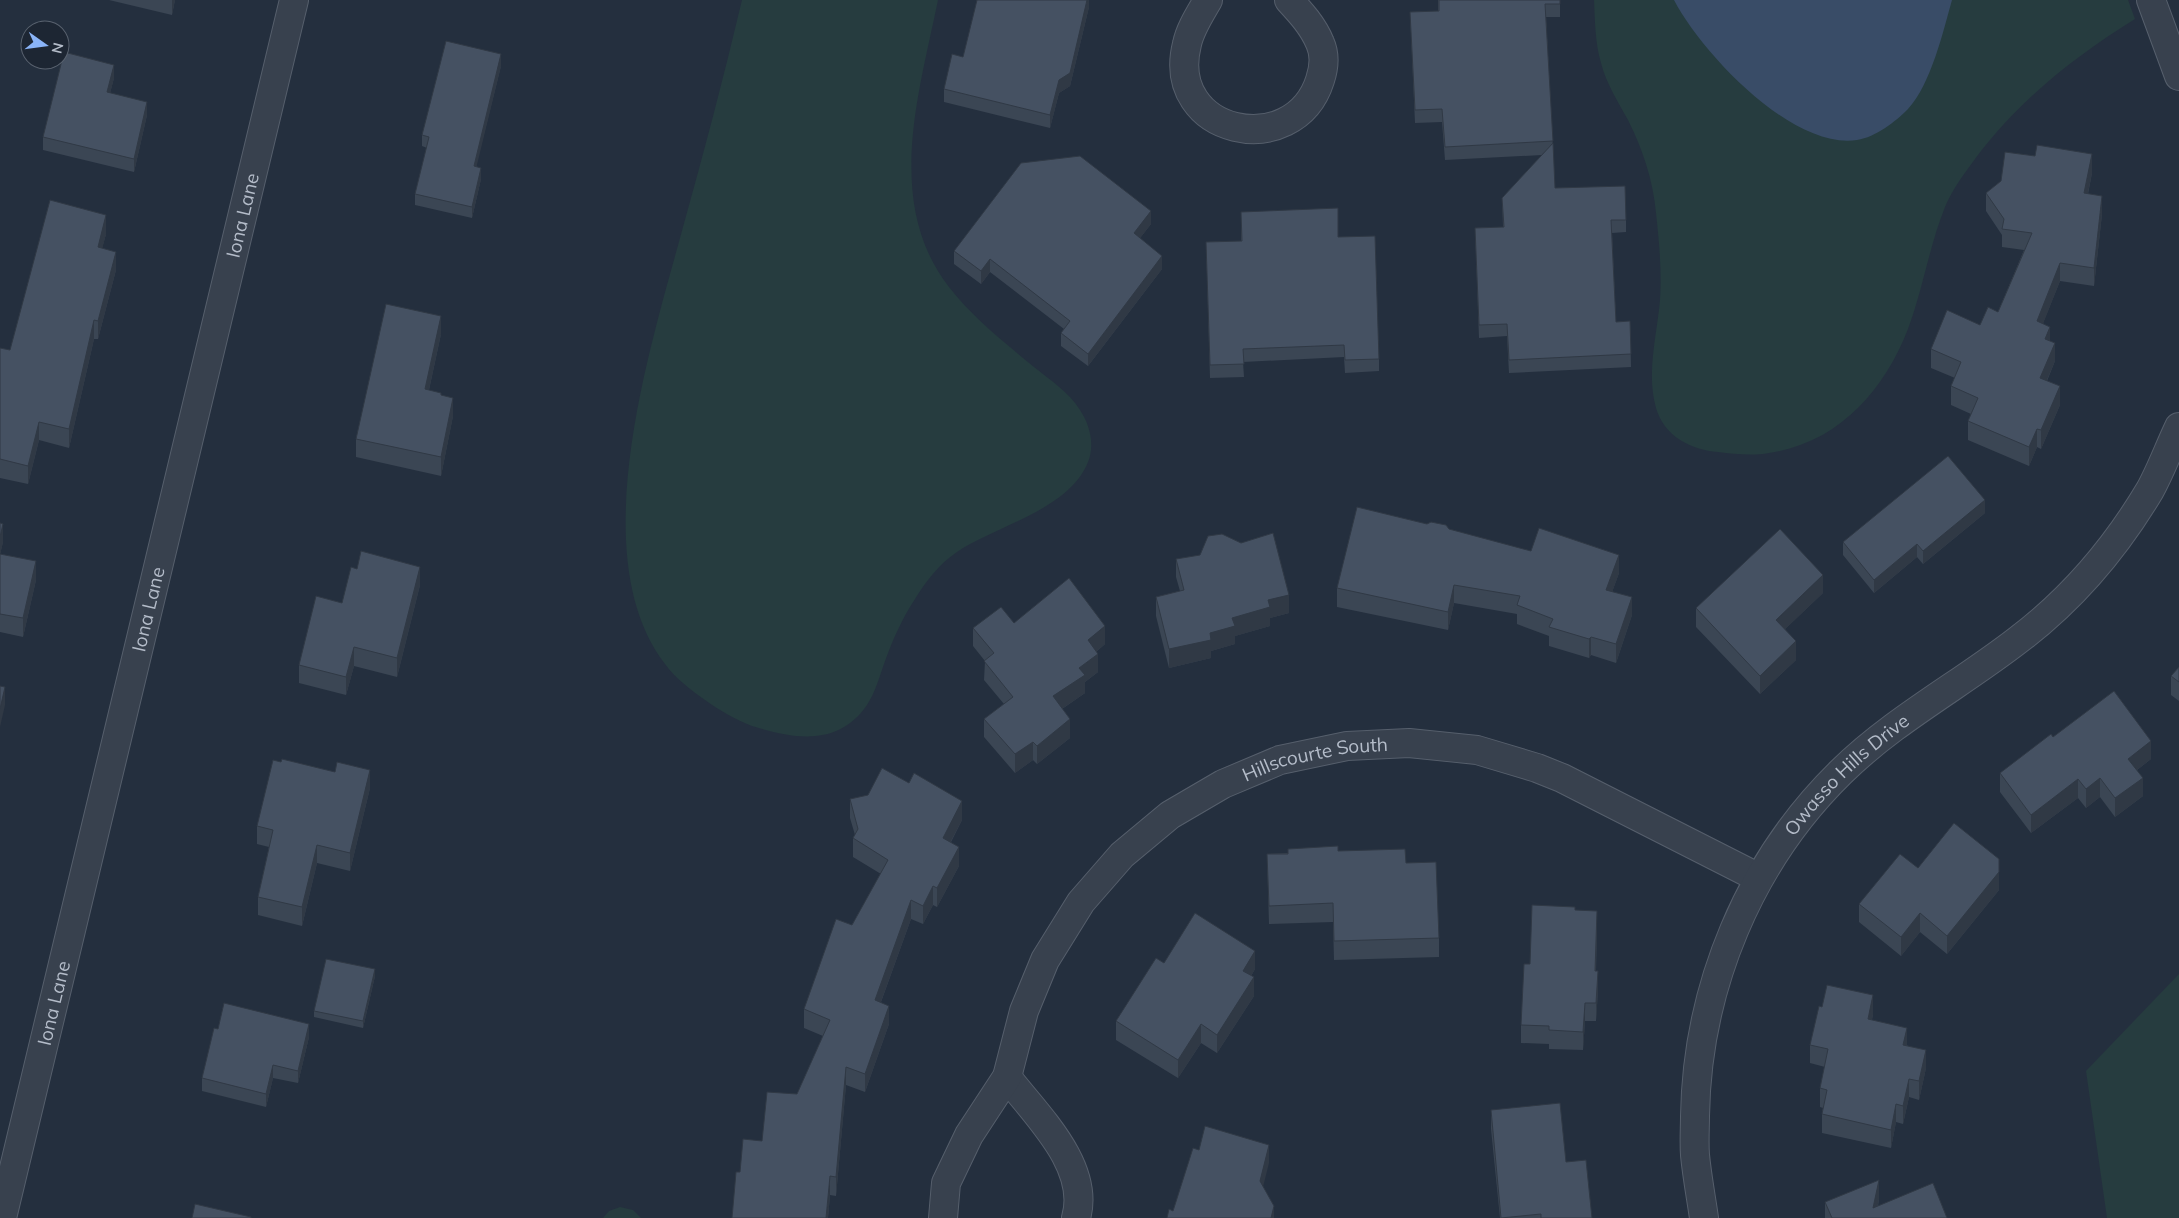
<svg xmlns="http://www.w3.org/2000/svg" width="2179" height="1218" font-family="Mulish,sans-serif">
  <rect width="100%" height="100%" fill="#242f3e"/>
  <g fill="#263c3f">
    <path d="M 742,0 L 938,0 C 919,94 884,203 949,287 C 972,317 1005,343 1034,367 C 1050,380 1069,392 1080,410 C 1090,425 1095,445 1088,462 C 1069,510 997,525 957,552 C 939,564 927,580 915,599 C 902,619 892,641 884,664 C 879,678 875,693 867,705 C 838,747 794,739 752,726 C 736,720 719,710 705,700 C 691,690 675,678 665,664 C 582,556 651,346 683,227 C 704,152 724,76 742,0 Z"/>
    <path d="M 1594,0 L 2128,0 L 2135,19 C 2074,57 2019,100 1975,159 C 1964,174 1952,190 1945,207 C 1929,247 1923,289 1908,329 C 1884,391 1838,443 1769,453 C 1753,456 1734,454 1718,452 C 1691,450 1664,436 1656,408 C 1646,373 1657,335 1660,300 C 1662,271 1659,241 1656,213 C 1653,180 1643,150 1628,120 C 1618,102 1606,83 1601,63 C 1595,42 1595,21 1594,0 Z"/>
    <path d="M 2179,974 L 2179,1218 L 2107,1218 L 2086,1071 Z"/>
    <path d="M 620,1207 L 633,1210 L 641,1218 L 603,1218 L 609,1211 Z"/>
  </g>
  <path fill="#394c67" d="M 1674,0 L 1952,0 C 1943,32 1931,84 1908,109 C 1895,122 1876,137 1857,140 C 1792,150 1701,52 1674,0 Z"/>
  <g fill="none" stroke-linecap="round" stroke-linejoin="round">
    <g stroke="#565f6c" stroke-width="30">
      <g id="street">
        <path d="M 1208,0 C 1200,14 1190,29 1187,44 C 1164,135 1294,162 1320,80 C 1324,68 1325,54 1320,43 C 1313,26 1301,13 1289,0"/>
        <path d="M 2151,0 L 2179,76"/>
        <path d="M 1007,1077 C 1036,1115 1091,1166 1076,1218"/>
        <path id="s1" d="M 2,1218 L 294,0"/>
        <path id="s2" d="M 943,1218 L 946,1183 L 969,1135 L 1007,1077 L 1024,1011 L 1045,960 L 1081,902 L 1122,855 L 1170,815 L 1223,784 L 1280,760 L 1347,746 L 1409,743 L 1477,750 L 1537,768 L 1562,778 L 1759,878"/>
        <path id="s3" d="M 1704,1218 C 1701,1197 1697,1176 1695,1155 C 1694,1142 1695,1128 1695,1116 C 1697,988 1749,862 1841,772 C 1894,720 1960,685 2018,640 C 2071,600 2116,547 2150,490 C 2161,470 2169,448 2179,427"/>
      </g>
    </g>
    <use href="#street" stroke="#38414e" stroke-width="28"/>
  </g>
  <g fill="#3b4654">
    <path d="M 109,0 L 175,0 L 172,15 Z"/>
    <path d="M 1089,0 L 1089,7 L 1070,86 L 1059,93 L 1050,128 L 944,102 L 944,89 L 963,57 Z"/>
    <path d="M 1438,0 L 1560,0 L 1560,17 L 1546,17 L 1555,188 L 1626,220 L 1626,232 L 1612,233 L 1616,322 L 1630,321 L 1631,367 L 1509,373 L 1507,336 L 1479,338 L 1475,228 L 1503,227 L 1502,198 L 1542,155 L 1445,160 L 1442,122 L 1415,123 L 1410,12 L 1438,11 Z"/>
    <path d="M 501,66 L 476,166 L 481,179 L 472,218 L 415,205 L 415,194 L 427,148 L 422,146 L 422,135 Z"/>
    <path d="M 114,78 L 110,93 L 147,115 L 134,172 L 43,150 L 43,137 Z"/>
    <path d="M 2092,173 L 2088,194 L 2102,214 L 2094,286 L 2060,281 L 2043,323 L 2050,341 L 2055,361 L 2047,381 L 2060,405 L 2041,449 L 2037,447 L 2029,466 L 1968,440 L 1968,421 L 1971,414 L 1951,405 L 1951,386 L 1955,378 L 1931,368 L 1931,349 L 1980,325 L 1998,312 L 2024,250 L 2002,247 L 2002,235 L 1986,211 L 1986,193 L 2001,181 Z"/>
    <path d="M 1241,212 L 1338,237 L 1379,359 L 1379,371 L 1345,373 L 1344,357 L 1243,362 L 1244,377 L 1210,378 L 1206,242 L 1241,241 Z"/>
    <path d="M 1151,224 L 1140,238 L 1162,269 L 1088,366 L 1061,346 L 1061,333 L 1064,329 L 990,272 L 981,284 L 954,264 L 954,251 Z"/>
    <path d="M 106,234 L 102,248 L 116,270 L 98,339 L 94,339 L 69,448 L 39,440 L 28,484 L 0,478 L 0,348 L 10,350 Z"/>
    <path d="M 441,334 L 429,390 L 441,395 L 453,416 L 441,476 L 356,457 L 356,439 Z"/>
    <path d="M 1985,513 L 1923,564 L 1917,557 L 1874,593 L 1843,555 L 1843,542 Z"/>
    <path d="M 0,523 L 3,542 L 0,554 L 36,580 L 23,637 L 0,632 Z"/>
    <path d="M 1531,551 L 1619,573 L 1612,592 L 1632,615 L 1616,663 L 1591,655 L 1589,658 L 1549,646 L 1549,636 L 1517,624 L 1517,614 L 1454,603 L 1448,630 L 1337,607 L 1337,588 Z"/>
    <path d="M 1176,559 L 1289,613 L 1270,618 L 1270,626 L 1235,636 L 1235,644 L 1211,651 L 1211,658 L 1169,668 L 1156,616 L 1156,597 L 1180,591 L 1176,577 Z"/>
    <path d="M 420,585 L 397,677 L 354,666 L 346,695 L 299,683 L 299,665 L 342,603 Z"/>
    <path d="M 1823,593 L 1785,629 L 1796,660 L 1760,694 L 1696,627 L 1696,608 Z"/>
    <path d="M 1014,623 L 1105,644 L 1096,652 L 1098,672 L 1085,682 L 1085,693 L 1062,709 L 1070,738 L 1037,764 L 1033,760 L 1015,773 L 984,737 L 984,719 L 1004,704 L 984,680 L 985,661 L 973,646 L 973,628 Z"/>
    <path d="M 2179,667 L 2179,701 L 2171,695 L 2171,676 Z"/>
    <path d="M 2053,737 L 2151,759 L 2137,770 L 2143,796 L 2115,817 L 2100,797 L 2086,808 L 2078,798 L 2031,833 L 2000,792 L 2000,773 Z"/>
    <path d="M 370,788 L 350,871 L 317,863 L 302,926 L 258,915 L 258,897 L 269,847 L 257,844 L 257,826 Z"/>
    <path d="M 850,799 L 962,820 L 951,842 L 959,866 L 937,907 L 933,905 L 923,924 L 911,919 L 881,1002 L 889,1024 L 865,1092 L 846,1085 L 836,1196 L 830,1195 L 828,1218 L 732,1218 L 740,1172 L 797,1094 L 823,1036 L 804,1028 L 804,1009 L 881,874 L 853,857 L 853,838 L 855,835 L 850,818 Z"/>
    <path d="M 1338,851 L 1406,863 L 1439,938 L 1439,957 L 1334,960 L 1333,922 L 1269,924 L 1267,854 Z"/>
    <path d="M 1918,868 L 1999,890 L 1947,954 L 1920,932 L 1901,956 L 1859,922 L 1859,904 Z"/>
    <path d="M 1575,910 L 1597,930 L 1596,971 L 1598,990 L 1596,1021 L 1585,1021 L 1583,1050 L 1549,1049 L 1549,1044 L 1521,1043 L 1521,1025 L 1530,964 Z"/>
    <path d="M 1164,963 L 1255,969 L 1251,976 L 1254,996 L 1217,1053 L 1201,1043 L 1178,1078 L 1116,1040 L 1116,1021 Z"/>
    <path d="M 375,976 L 363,1028 L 314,1017 L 314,1011 Z"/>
    <path d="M 1822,1007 L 1873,1014 L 1872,1020 L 1907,1045 L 1926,1068 L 1919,1100 L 1909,1097 L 1903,1124 L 1896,1122 L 1891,1148 L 1822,1133 L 1822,1114 L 1823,1108 L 1820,1107 L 1820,1088 L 1825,1067 L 1810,1063 L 1810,1045 Z"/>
    <path d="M 218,1029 L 309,1037 L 298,1083 L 273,1078 L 266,1107 L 202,1091 L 202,1078 Z"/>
    <path d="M 1491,1110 L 1566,1162 L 1592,1218 L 1500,1218 L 1491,1129 Z"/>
    <path d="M 1879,1199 L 1878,1206 L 1947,1218 L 1825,1218 L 1825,1202 Z"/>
  </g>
  <g fill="#303945">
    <path d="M 172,0 L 175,0 L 172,15 Z"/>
    <path d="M 1087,0 L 1089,0 L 1089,7 L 1070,86 L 1059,93 L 1050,128 L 1050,115 L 1059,80 Z"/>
    <path d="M 501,54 L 501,66 L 474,177 L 474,166 Z"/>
    <path d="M 114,65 L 114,78 L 107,105 L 107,92 Z"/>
    <path d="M 147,102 L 147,115 L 134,172 L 134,159 Z"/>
    <path d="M 2092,154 L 2092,173 L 2084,212 L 2084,193 Z"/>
    <path d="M 481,168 L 481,179 L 472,218 L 472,207 Z"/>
    <path d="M 2102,196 L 2102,214 L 2094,286 L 2094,268 Z"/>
    <path d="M 1151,211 L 1151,224 L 1134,246 L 1134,233 Z"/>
    <path d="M 106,215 L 106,234 L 98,265 L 98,247 Z"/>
    <path d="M 116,252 L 116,270 L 98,339 L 98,321 Z"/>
    <path d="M 1162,256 L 1162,269 L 1088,366 L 1088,354 Z"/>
    <path d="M 990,259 L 990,272 L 981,284 L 981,271 Z"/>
    <path d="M 2060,263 L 2060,281 L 2037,339 L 2037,321 Z"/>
    <path d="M 441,316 L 441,334 L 425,408 L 425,389 Z"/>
    <path d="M 94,320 L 94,339 L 69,448 L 69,429 Z"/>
    <path d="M 2050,327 L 2050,345 L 2045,339 Z"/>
    <path d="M 2055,343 L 2055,361 L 2040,396 L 2040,378 Z"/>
    <path d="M 2060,386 L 2060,405 L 2041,449 L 2041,430 Z"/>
    <path d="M 453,398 L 453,416 L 441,476 L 441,457 Z"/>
    <path d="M 39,422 L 39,440 L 28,484 L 28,466 Z"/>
    <path d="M 2037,429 L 2037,447 L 2029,466 L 2029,447 Z"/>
    <path d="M 1985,500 L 1985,513 L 1923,564 L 1923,551 Z"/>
    <path d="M 3,524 L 3,542 L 0,555 L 0,537 Z"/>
    <path d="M 1917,544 L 1917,557 L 1874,593 L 1874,580 Z"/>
    <path d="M 1619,555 L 1619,573 L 1606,609 L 1606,590 Z"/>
    <path d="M 36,561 L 36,580 L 23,637 L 23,618 Z"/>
    <path d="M 420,567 L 420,585 L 397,677 L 397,658 Z"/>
    <path d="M 1823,575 L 1823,593 L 1776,638 L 1776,620 Z"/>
    <path d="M 1454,585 L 1454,603 L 1448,630 L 1448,612 Z"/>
    <path d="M 1289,595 L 1289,613 L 1270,618 L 1270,626 L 1235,636 L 1235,644 L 1211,651 L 1211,658 L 1169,668 L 1169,649 L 1210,633 L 1232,618 L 1268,600 Z"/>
    <path d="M 1632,597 L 1632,615 L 1616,663 L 1616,644 Z"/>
    <path d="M 1105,626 L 1105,644 L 1088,659 L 1088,640 Z"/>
    <path d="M 1591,637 L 1591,655 L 1589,658 L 1589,639 Z"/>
    <path d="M 1796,641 L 1796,660 L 1760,694 L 1760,676 Z"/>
    <path d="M 354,647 L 354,666 L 346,695 L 346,677 Z"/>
    <path d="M 1098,654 L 1098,672 L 1085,682 L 1085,693 L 1053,715 L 1053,696 L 1079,668 Z"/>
    <path d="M 5,687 L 5,705 L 0,727 L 0,709 Z"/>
    <path d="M 1070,719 L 1070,738 L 1037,764 L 1037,746 Z"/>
    <path d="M 2151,741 L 2151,759 L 2128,777 L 2128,759 Z"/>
    <path d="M 1033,742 L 1033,760 L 1015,773 L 1015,754 Z"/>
    <path d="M 370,770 L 370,788 L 350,871 L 350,853 Z"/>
    <path d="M 2100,778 L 2100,797 L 2086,808 L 2086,789 Z"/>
    <path d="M 2143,778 L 2143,796 L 2115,817 L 2115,798 Z"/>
    <path d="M 2078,779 L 2078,798 L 2031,833 L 2031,815 Z"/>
    <path d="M 962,801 L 962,820 L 943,856 L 943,838 Z"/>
    <path d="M 317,845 L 317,863 L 302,926 L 302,907 Z"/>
    <path d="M 959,847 L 959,866 L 937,907 L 937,888 Z"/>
    <path d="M 1999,872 L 1999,890 L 1947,954 L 1947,936 Z"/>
    <path d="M 933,886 L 933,905 L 923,924 L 923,906 Z"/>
    <path d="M 911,900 L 911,919 L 875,1018 L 875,1000 Z"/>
    <path d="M 1597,911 L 1597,930 L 1595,990 L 1595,971 Z"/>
    <path d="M 1920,913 L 1920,932 L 1901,956 L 1901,937 Z"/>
    <path d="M 1255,951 L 1255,969 L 1243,990 L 1243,971 Z"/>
    <path d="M 375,969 L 375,976 L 363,1028 L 363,1021 Z"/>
    <path d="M 1598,971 L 1598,990 L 1596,1021 L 1596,1003 Z"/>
    <path d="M 1254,977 L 1254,996 L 1217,1053 L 1217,1035 Z"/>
    <path d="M 1873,995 L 1873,1014 L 1868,1038 L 1868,1019 Z"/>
    <path d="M 1585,1003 L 1585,1021 L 1583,1050 L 1583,1032 Z"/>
    <path d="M 889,1006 L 889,1024 L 865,1092 L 865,1074 Z"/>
    <path d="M 309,1024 L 309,1037 L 298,1083 L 298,1071 Z"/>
    <path d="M 1201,1024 L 1201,1043 L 1178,1078 L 1178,1060 Z"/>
    <path d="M 1907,1028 L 1907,1047 L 1903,1045 Z"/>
    <path d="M 1926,1050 L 1926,1068 L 1919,1100 L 1919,1081 Z"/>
    <path d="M 273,1065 L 273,1078 L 266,1107 L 266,1094 Z"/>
    <path d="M 846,1067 L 846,1085 L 836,1196 L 836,1177 Z"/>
    <path d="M 1909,1079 L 1909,1097 L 1903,1124 L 1903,1106 Z"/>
    <path d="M 1896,1104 L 1896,1122 L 1891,1148 L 1891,1130 Z"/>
    <path d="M 1269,1145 L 1269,1163 L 1260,1199 L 1260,1181 Z"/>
    <path d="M 830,1176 L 830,1195 L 828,1218 L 826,1218 Z"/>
    <path d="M 1879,1180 L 1879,1199 L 1875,1218 L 1873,1208 Z"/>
    <path d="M 1274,1206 L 1274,1218 L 1271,1218 Z"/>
  </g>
  <g fill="#455162" stroke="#303945">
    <path d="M 977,0 L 1087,0 L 1070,73 L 1059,80 L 1050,115 L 944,89 L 952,54 L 963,57 Z"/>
    <path d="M 1439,0 L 1560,0 L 1560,4 L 1545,4 L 1553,141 L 1445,147 L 1442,109 L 1415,110 L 1410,12 L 1439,11 Z"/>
    <path d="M 446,41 L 501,54 L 474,166 L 481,168 L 472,207 L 415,194 L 429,137 L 422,135 Z"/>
    <path d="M 64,52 L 114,65 L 107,92 L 147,102 L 134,159 L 43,137 Z"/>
    <path d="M 1553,143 L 1555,188 L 1625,186 L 1626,220 L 1611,220 L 1616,322 L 1630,321 L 1631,354 L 1509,360 L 1507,324 L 1479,325 L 1475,228 L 1504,227 L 1502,198 Z"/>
    <path d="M 2037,145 L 2092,154 L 2084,193 L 2102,196 L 2094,268 L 2060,263 L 2037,321 L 2050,327 L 2045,339 L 2055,343 L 2040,378 L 2060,386 L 2041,430 L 2037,429 L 2029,447 L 1968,421 L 1978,398 L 1951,386 L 1961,362 L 1931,349 L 1947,310 L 1980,325 L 1988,307 L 1998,312 L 2032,233 L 2002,229 L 2004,219 L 1986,193 L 2001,181 L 2005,152 L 2035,156 Z"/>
    <path d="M 1080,156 L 1151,211 L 1134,233 L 1162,256 L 1088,354 L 1061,333 L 1070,321 L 990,259 L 981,271 L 954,251 L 1021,163 Z"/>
    <path d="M 50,200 L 106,215 L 98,247 L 116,252 L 98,321 L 94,320 L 69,429 L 39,422 L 28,466 L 0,459 L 0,348 L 10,350 Z"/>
    <path d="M 1338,208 L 1338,237 L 1375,236 L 1379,359 L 1345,360 L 1344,345 L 1243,349 L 1244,364 L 1210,365 L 1206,242 L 1242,241 L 1241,212 Z"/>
    <path d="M 386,304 L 441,316 L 425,389 L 441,393 L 441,395 L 453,398 L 441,457 L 356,439 Z"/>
    <path d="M 1948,456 L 1985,500 L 1923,551 L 1917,544 L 1874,580 L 1843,542 Z"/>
    <path d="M 1357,507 L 1427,524 L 1431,522 L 1446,525 L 1449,529 L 1531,551 L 1539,528 L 1619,555 L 1606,590 L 1632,597 L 1616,644 L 1591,637 L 1589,639 L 1549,627 L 1553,619 L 1517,605 L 1520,596 L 1454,585 L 1448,612 L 1337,588 Z"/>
    <path d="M 0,523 L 3,524 L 0,537 Z"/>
    <path d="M 1780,529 L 1823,575 L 1776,620 L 1796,641 L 1760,676 L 1696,608 Z"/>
    <path d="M 1273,533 L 1289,595 L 1268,600 L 1270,607 L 1232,618 L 1235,626 L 1210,633 L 1211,640 L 1169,649 L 1156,597 L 1184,590 L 1176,559 L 1200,555 L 1208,536 L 1222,534 L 1241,543 Z"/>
    <path d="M 361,551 L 420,567 L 397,658 L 354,647 L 346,677 L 299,665 L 316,596 L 342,603 L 351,567 L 357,569 Z"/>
    <path d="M 0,554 L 36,561 L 23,618 L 0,614 Z"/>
    <path d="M 1069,578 L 1105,626 L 1088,640 L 1098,654 L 1079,668 L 1085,675 L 1053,696 L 1070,719 L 1037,746 L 1033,742 L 1015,754 L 984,719 L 1013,697 L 984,661 L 994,653 L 973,628 L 1001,607 L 1014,623 Z"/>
    <path d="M 2179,667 L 2179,682 L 2171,676 Z"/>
    <path d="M 0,686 L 5,687 L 0,709 Z"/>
    <path d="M 2114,691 L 2151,741 L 2128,759 L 2143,778 L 2115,798 L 2100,778 L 2086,789 L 2078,779 L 2031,815 L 2000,773 L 2051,734 L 2053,737 Z"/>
    <path d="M 282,759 L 335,772 L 337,762 L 370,770 L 350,853 L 317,845 L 302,907 L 258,897 L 273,830 L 257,826 L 273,760 L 281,762 Z"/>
    <path d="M 882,768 L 909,783 L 914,773 L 962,801 L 943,838 L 959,847 L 937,888 L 933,886 L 923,906 L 911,900 L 875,1000 L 889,1006 L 865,1074 L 846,1067 L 836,1177 L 830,1176 L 826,1218 L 732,1218 L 736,1172 L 740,1172 L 743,1139 L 762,1141 L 767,1092 L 797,1094 L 830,1020 L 804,1009 L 836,919 L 852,925 L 888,860 L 853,838 L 858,829 L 850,799 L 868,795 Z"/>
    <path d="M 1954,823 L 1999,859 L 1999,872 L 1947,936 L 1920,913 L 1901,937 L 1859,904 L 1900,854 L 1918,868 Z"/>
    <path d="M 1338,846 L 1338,851 L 1405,849 L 1406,863 L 1436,862 L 1439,938 L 1334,941 L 1333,903 L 1269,906 L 1267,854 L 1288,854 L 1288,849 Z"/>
    <path d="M 1532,905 L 1575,907 L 1575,910 L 1597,911 L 1595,971 L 1598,971 L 1596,1003 L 1585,1003 L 1583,1032 L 1549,1030 L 1549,1026 L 1521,1025 L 1524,964 L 1530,964 Z"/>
    <path d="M 1195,913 L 1255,951 L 1243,971 L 1254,977 L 1217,1035 L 1201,1024 L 1178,1060 L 1116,1021 L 1156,958 L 1164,963 Z"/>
    <path d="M 326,959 L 375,969 L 363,1021 L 314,1011 Z"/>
    <path d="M 1827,985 L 1873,995 L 1868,1019 L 1907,1028 L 1903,1045 L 1926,1050 L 1919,1081 L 1909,1079 L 1903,1106 L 1896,1104 L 1891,1130 L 1822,1114 L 1827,1090 L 1820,1088 L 1828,1049 L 1810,1045 L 1819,1006 L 1822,1007 Z"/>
    <path d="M 224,1003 L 309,1024 L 298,1071 L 273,1065 L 266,1094 L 202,1078 L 214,1028 L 218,1029 Z"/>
    <path d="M 1560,1103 L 1566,1162 L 1586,1160 L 1592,1218 L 1541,1218 L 1541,1214 L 1501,1218 L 1491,1110 Z"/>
    <path d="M 1205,1126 L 1269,1145 L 1260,1181 L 1274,1206 L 1271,1218 L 1167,1218 L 1169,1209 L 1173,1211 L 1193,1148 L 1199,1150 Z"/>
    <path d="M 1879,1180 L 1873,1208 L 1933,1183 L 1947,1218 L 1832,1218 L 1825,1202 Z"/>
    <path d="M 195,1204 L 251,1217 L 251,1218 L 192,1218 Z"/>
  </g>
  <g text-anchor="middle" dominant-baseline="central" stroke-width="4" stroke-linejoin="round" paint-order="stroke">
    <g font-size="19" fill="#b4bcc9" stroke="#1d2633">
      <text stroke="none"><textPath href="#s1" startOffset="1031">Iona Lane</textPath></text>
      <text stroke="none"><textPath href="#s1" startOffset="626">Iona Lane</textPath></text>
      <text stroke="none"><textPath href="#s2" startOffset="632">Hillscourte South</textPath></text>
      <text stroke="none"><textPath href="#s3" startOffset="488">Owasso Hills Drive</textPath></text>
      <text stroke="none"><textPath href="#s1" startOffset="221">Iona Lane</textPath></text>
    </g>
  </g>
  <g transform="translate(45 45) rotate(104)"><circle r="24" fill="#1d2633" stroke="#59626f"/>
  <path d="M0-4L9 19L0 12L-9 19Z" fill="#8ab4f8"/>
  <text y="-8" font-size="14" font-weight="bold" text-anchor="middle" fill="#b4bcc9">N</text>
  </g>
</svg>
